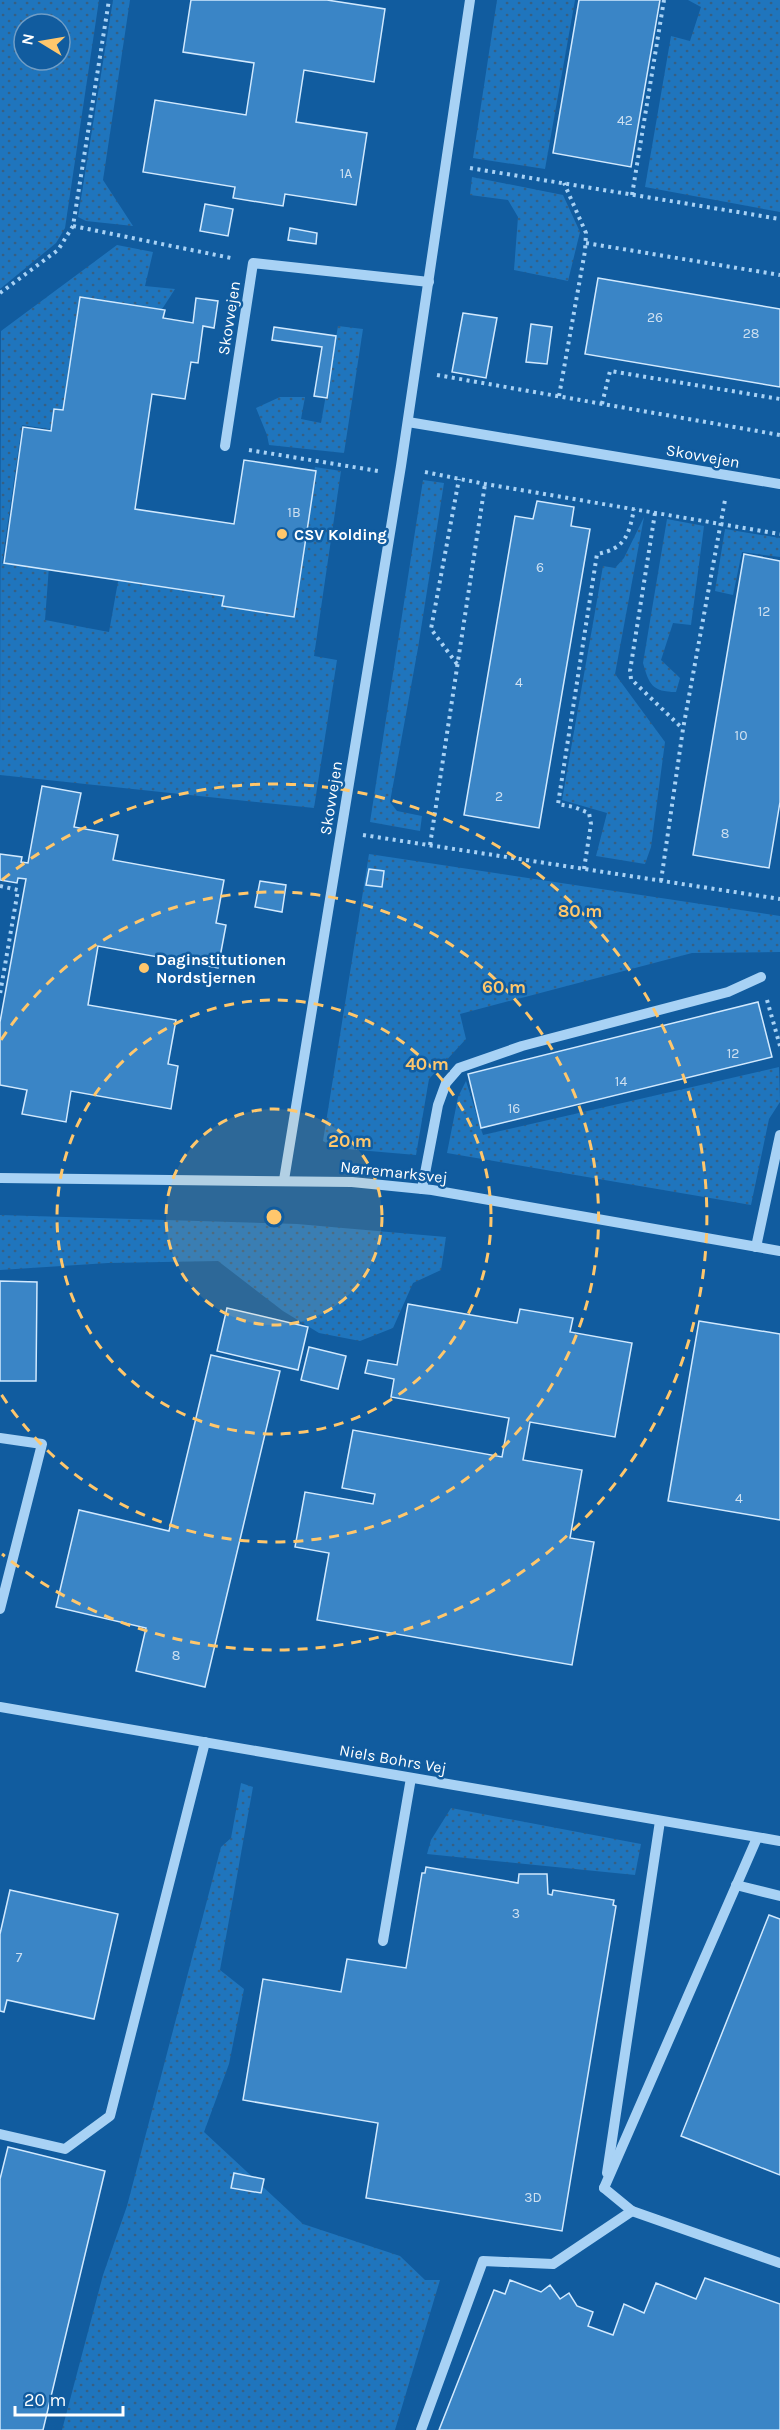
<svg xmlns="http://www.w3.org/2000/svg" width="780" height="2430" font-family="Karla,sans-serif">
  <defs>
    <pattern id="grass-dots" width="8" height="8" patternUnits="userSpaceOnUse" patternTransform="scale(1.5)"><rect width="8" height="8" fill="#1f75bd"/><path d="M2 2h.1M6 6h.1" fill="none" stroke="#366084" stroke-width="1.8" stroke-linecap="round"/></pattern>
  </defs>
  <rect width="100%" height="100%" fill="#115c9f"/>
  <g fill="url(#grass-dots)" fill-rule="evenodd">
    <path d="M 0,0 L 99,0 L 65,228 L 56,243 L 0,289 ZM 24,24 L 60,24 L 60,60 L 24,60 Z"/>
    <path d="M 113,0 L 130,0 L 103,180 L 133,226 L 86,221 L 78,217 Z"/>
    <path d="M 497,0 L 575,0 L 545,169 L 473,158 Z"/>
    <path d="M 688,0 L 780,0 L 780,212 L 645,187 L 671,36 L 690,41 L 701,7 Z"/>
    <path d="M 472,177 L 563,195 L 580,232 L 568,281 L 514,270 L 518,217 L 508,200 L 470,195 Z"/>
    <path d="M 117,245 L 153,252 L 145,286 L 175,289 L 157,317 L 64,417 L 49,429 L 22,425 L 2,563 L 49,566 L 45,620 L 109,632 L 119,576 L 291,602 L 315,467 L 341,471 L 314,656 L 337,660 L 314,808 L 0,775 L 1,331 Z"/>
    <path d="M 338,326 L 363,329 L 344,453 L 269,445 L 267,435 L 256,408 L 280,397 L 305,397 L 301,419 L 321,423 Z"/>
    <path d="M 423,480 L 444,483 L 418,648 L 390,802 L 397,811 L 422,816 L 420,831 L 370,822 Z"/>
    <path d="M 644,517 L 615,674 L 665,742 L 651,847 L 645,864 L 596,856 L 607,813 L 562,800 L 603,566 L 615,568 L 624,558 Z"/>
    <path d="M 667,519 L 704,526 L 691,625 L 673,623 L 661,660 L 680,678 L 676,692 C 652,692 649,684 643,663 Z"/>
    <path d="M 725,529 L 780,538 L 780,557 L 742,552 L 733,595 L 715,591 Z"/>
    <path d="M 369,854 L 780,916 L 780,952 L 692,953 L 460,1014 L 466,1039 L 429,1079 L 416,1155 L 335,1148 L 323,1141 Z"/>
    <path d="M 779,1067 L 780,1102 L 769,1119 L 751,1205 L 447,1153 L 458,1097 L 466,1081 L 483,1135 Z"/>
    <path d="M 0,1215 L 297,1224 L 446,1237 L 441,1270 L 413,1283 L 393,1328 L 360,1341 L 319,1333 L 283,1311 L 218,1261 L 108,1263 L 0,1270 Z"/>
    <path d="M 241,1783 L 253,1787 L 220,1970 L 244,1989 L 229,2064 L 204,2132 L 303,2224 L 400,2256 L 425,2280 L 440,2280 L 395,2430 L 62,2430 L 103,2275 L 127,2206 L 221,1847 L 231,1838 Z"/>
    <path d="M 451,1808 L 641,1844 L 635,1875 L 427,1854 L 431,1840 Z"/>
  </g>
  <g fill="#3a85c6" stroke="#d1e9fe" stroke-width="1.5">
    <path d="M 191,0 L 327,0 L 385,9 L 374,82 L 304,70 L 296,122 L 367,133 L 356,205 L 285,194 L 283,206 L 233,198 L 235,187 L 143,172 L 155,100 L 246,115 L 254,63 L 183,52 Z"/>
    <path d="M 579,0 L 660,0 L 631,167 L 553,153 Z"/>
    <path d="M 205,204 L 233,209 L 228,236 L 200,231 Z"/>
    <path d="M 290,228 L 317,233 L 316,244 L 288,240 Z"/>
    <path d="M 598,278 L 780,309 L 780,387 L 585,354 Z"/>
    <path d="M 80,297 L 165,310 L 163,318 L 193,323 L 196,298 L 218,301 L 214,328 L 203,326 L 198,363 L 191,362 L 185,399 L 152,394 L 135,509 L 234,524 L 244,460 L 316,471 L 294,617 L 222,606 L 224,596 L 4,563 L 23,427 L 51,431 L 54,409 L 63,410 Z"/>
    <path d="M 463,313 L 497,318 L 486,378 L 452,372 Z"/>
    <path d="M 531,324 L 552,327 L 547,364 L 526,362 Z"/>
    <path d="M 274,327 L 336,336 L 327,398 L 314,396 L 322,347 L 272,340 Z"/>
    <path d="M 537,501 L 574,507 L 571,526 L 590,529 L 539,828 L 464,815 L 515,516 L 533,519 Z"/>
    <path d="M 744,554 L 780,561 L 780,802 L 769,868 L 693,855 Z"/>
    <path d="M 42,786 L 81,793 L 74,827 L 118,835 L 113,860 L 224,880 L 216,923 L 226,925 L 218,968 L 98,946 L 88,1005 L 176,1020 L 168,1064 L 178,1066 L 171,1109 L 71,1091 L 66,1122 L 22,1114 L 27,1090 L 0,1085 L 0,1022 L 26,879 L 18,878 L 17,883 L 0,880 L 0,854 L 22,857 L 21,862 L 28,863 Z"/>
    <path d="M 369,869 L 384,871 L 382,887 L 366,885 Z"/>
    <path d="M 260,881 L 286,885 L 282,912 L 255,907 Z"/>
    <path d="M 758,1002 L 772,1057 L 481,1128 L 468,1074 Z"/>
    <path d="M 0,1281 L 37,1282 L 36,1381 L 0,1381 Z"/>
    <path d="M 408,1304 L 517,1323 L 520,1309 L 573,1318 L 570,1332 L 632,1343 L 615,1437 L 530,1422 L 523,1460 L 582,1470 L 570,1538 L 594,1542 L 572,1665 L 317,1620 L 329,1553 L 295,1547 L 305,1492 L 373,1504 L 375,1494 L 342,1488 L 353,1430 L 502,1457 L 509,1418 L 391,1397 L 394,1379 L 365,1373 L 368,1360 L 397,1365 Z"/>
    <path d="M 227,1308 L 308,1327 L 298,1370 L 217,1351 Z"/>
    <path d="M 699,1321 L 780,1334 L 780,1520 L 668,1501 Z"/>
    <path d="M 309,1347 L 346,1356 L 338,1389 L 301,1380 Z"/>
    <path d="M 211,1355 L 280,1371 L 205,1687 L 136,1671 L 146,1628 L 56,1607 L 79,1510 L 169,1531 Z"/>
    <path d="M 426,1867 L 518,1883 L 519,1874 L 547,1874 L 548,1894 L 552,1895 L 553,1890 L 614,1900 L 613,1905 L 616,1906 L 562,2231 L 366,2198 L 378,2123 L 243,2100 L 263,1979 L 341,1992 L 347,1959 L 406,1968 L 422,1873 L 425,1873 Z"/>
    <path d="M 10,1890 L 118,1914 L 94,2019 L 7,2000 L 4,2012 L 0,2011 L 0,1934 Z"/>
    <path d="M 769,1915 L 780,1919 L 780,2175 L 681,2136 Z"/>
    <path d="M 8,2147 L 105,2171 L 43,2430 L 0,2430 L 0,2179 Z"/>
    <path d="M 234,2173 L 264,2179 L 261,2193 L 231,2188 Z"/>
    <path d="M 705,2278 L 780,2304 L 780,2430 L 439,2430 L 494,2290 L 505,2294 L 510,2280 L 541,2292 L 550,2285 L 560,2299 L 569,2293 L 577,2306 L 593,2312 L 588,2326 L 613,2335 L 624,2304 L 644,2313 L 656,2283 L 696,2299 Z"/>
  </g>
  <g fill="none" stroke-linecap="round" stroke-linejoin="round">
    <g stroke="#a8d2f5" stroke-width="4" stroke-dasharray="3 4.5" stroke-linecap="butt">
      <path d="M 470,168 L 780,219"/>
      <path d="M 632,195 L 664,0"/>
      <path d="M 73,226 L 231,258"/>
      <path d="M 586,243 L 780,275"/>
      <path d="M 0,293 L 58,250 L 73,226 L 109,0"/>
      <path d="M 437,375 L 780,435"/>
      <path d="M 559,396 L 585,251 L 586,233 L 564,183"/>
      <path d="M 602,404 L 610,371 L 780,399"/>
      <path d="M 249,450 L 378,471"/>
      <path d="M 425,472 L 485,484 L 780,534"/>
      <path d="M 655,513 L 630,671 L 631,679 L 682,728"/>
      <path d="M 457,664 L 431,629 L 459,479"/>
      <path d="M 363,835 L 780,899"/>
      <path d="M 430,845 L 485,484"/>
      <path d="M 584,869 L 591,824 L 589,813 L 574,807 L 558,804 L 597,554 C 625,549 629,535 634,509"/>
      <path d="M 661,881 L 683,729 L 725,500"/>
      <path d="M 0,886 L 18,890 L 0,994"/>
      <path d="M 767,1000 L 780,1046"/>
    </g>
    <g stroke="#a8d2f5" stroke-width="10">
      <path d="M 408,422 L 780,484"/>
      <path d="M 225,446 L 253,263 L 429,282"/>
      <path d="M 0,1178 L 352,1182 L 432,1190 L 780,1251"/>
      <path d="M 284,1180 L 401,466 L 470,0"/>
      <path d="M 422,1189 L 438,1105 L 446,1083 L 459,1068 L 522,1046 L 728,992 L 761,977"/>
      <path d="M 756,1247 L 780,1135"/>
      <path d="M 0,1438 L 42,1444 L 0,1609"/>
      <path d="M 0,1707 L 780,1841"/>
      <path d="M 736,1885 L 780,1896"/>
      <path d="M 383,1941 L 411,1778"/>
      <path d="M 0,2134 L 65,2149 L 110,2116 L 205,1742"/>
      <path d="M 607,2173 L 660,1821"/>
      <path d="M 604,2188 L 757,1838"/>
      <path d="M 604,2188 L 632,2211 L 780,2263"/>
      <path d="M 421,2430 L 483,2261 L 553,2264 L 632,2211"/>
    </g>
  </g>
  <circle cx="274" cy="1217" r="108" fill="#ffc76c" fill-opacity=".12"/>
  <g fill="none" stroke="#ffc76c" stroke-width="3" stroke-dasharray="10 8">
    <circle cx="274" cy="1217" r="108"/>
    <circle cx="274" cy="1217" r="217"/>
    <path d="M1 1040A325 325 0 1 1 1 1394"/>
    <path d="M2 880A433 433 0 1 1 2 1554"/>
  </g>
  <g fill="#ffc76c" stroke="#115c9f" stroke-width="2">
    <circle cx="282" cy="534" r="6"/>
    <circle cx="144" cy="968" r="6"/>
  </g>
  <g text-anchor="middle" dominant-baseline="central" stroke-width="5" stroke-linejoin="round" paint-order="stroke">
    <g font-size="14" fill="#cee0f1">
      <text x="625" y="120">42</text>
      <text x="346" y="173">1A</text>
      <text x="655" y="317">26</text>
      <text x="751" y="333">28</text>
      <text x="294" y="512">1B</text>
      <text x="540" y="567">6</text>
      <text x="764" y="611">12</text>
      <text x="519" y="682">4</text>
      <text x="741" y="735">10</text>
      <text x="499" y="796">2</text>
      <text x="725" y="833">8</text>
      <text x="733" y="1053">12</text>
      <text x="621" y="1081">14</text>
      <text x="514" y="1108">16</text>
      <text x="739" y="1498">4</text>
      <text x="176" y="1655">8</text>
      <text x="516" y="1913">3</text>
      <text x="19" y="1957">7</text>
      <text x="533" y="2197">3D</text>
    </g>
    <g font-size="16" fill="#fff" stroke="#115c9f">
      <text transform="translate(229 318) rotate(-81)">Skovvejen</text>
      <text transform="translate(703 456) rotate(10)">Skovvejen</text>
      <text transform="translate(331 798) rotate(-81)">Skovvejen</text>
      <text transform="translate(394 1172) rotate(6)">Nørremarksvej</text>
      <text transform="translate(393 1759) rotate(10)">Niels Bohrs Vej</text>
    </g>
    <g font-size="16" font-weight="bold" fill="#fff" stroke="#115c9f" text-anchor="start">
      <text x="294" y="534">CSV Kolding</text>
      <text x="156" y="959">Daginstitutionen<tspan x="156" dy="18">Nordstjernen</tspan></text>
    </g>
  </g>
  <circle cx="274" cy="1217" r="9" fill="#ffc76c" stroke="#115c9f" stroke-width="3"/>
  <g font-size="18" text-anchor="middle" font-weight="bold" fill="#ffc76c" stroke="#115c9f" stroke-width="5" stroke-linejoin="round" paint-order="stroke">
    <text x="580" y="917">80 m</text>
    <text x="504" y="993">60 m</text>
    <text x="427" y="1070">40 m</text>
    <text x="350" y="1147">20 m</text>
  </g>
  <g transform="translate(42 42) rotate(281)"><circle r="28" fill="#115c9f" stroke="#709dc5" stroke-width="1.5"/>
  <path d="M0-4.5L10 22L0 15L-10 22Z" fill="#ffc76c"/>
  <text y="-9" font-size="16" font-weight="bold" text-anchor="middle" fill="#ffffff">N</text>
  </g>
  <path d="M15 2406v9h108v-9" fill="none" stroke="#ffffff" stroke-width="3"/>
  <text x="24" y="2406" font-size="18" fill="#ffffff" stroke="#115c9f" stroke-width="4.5" paint-order="stroke">20 m</text>
</svg>
